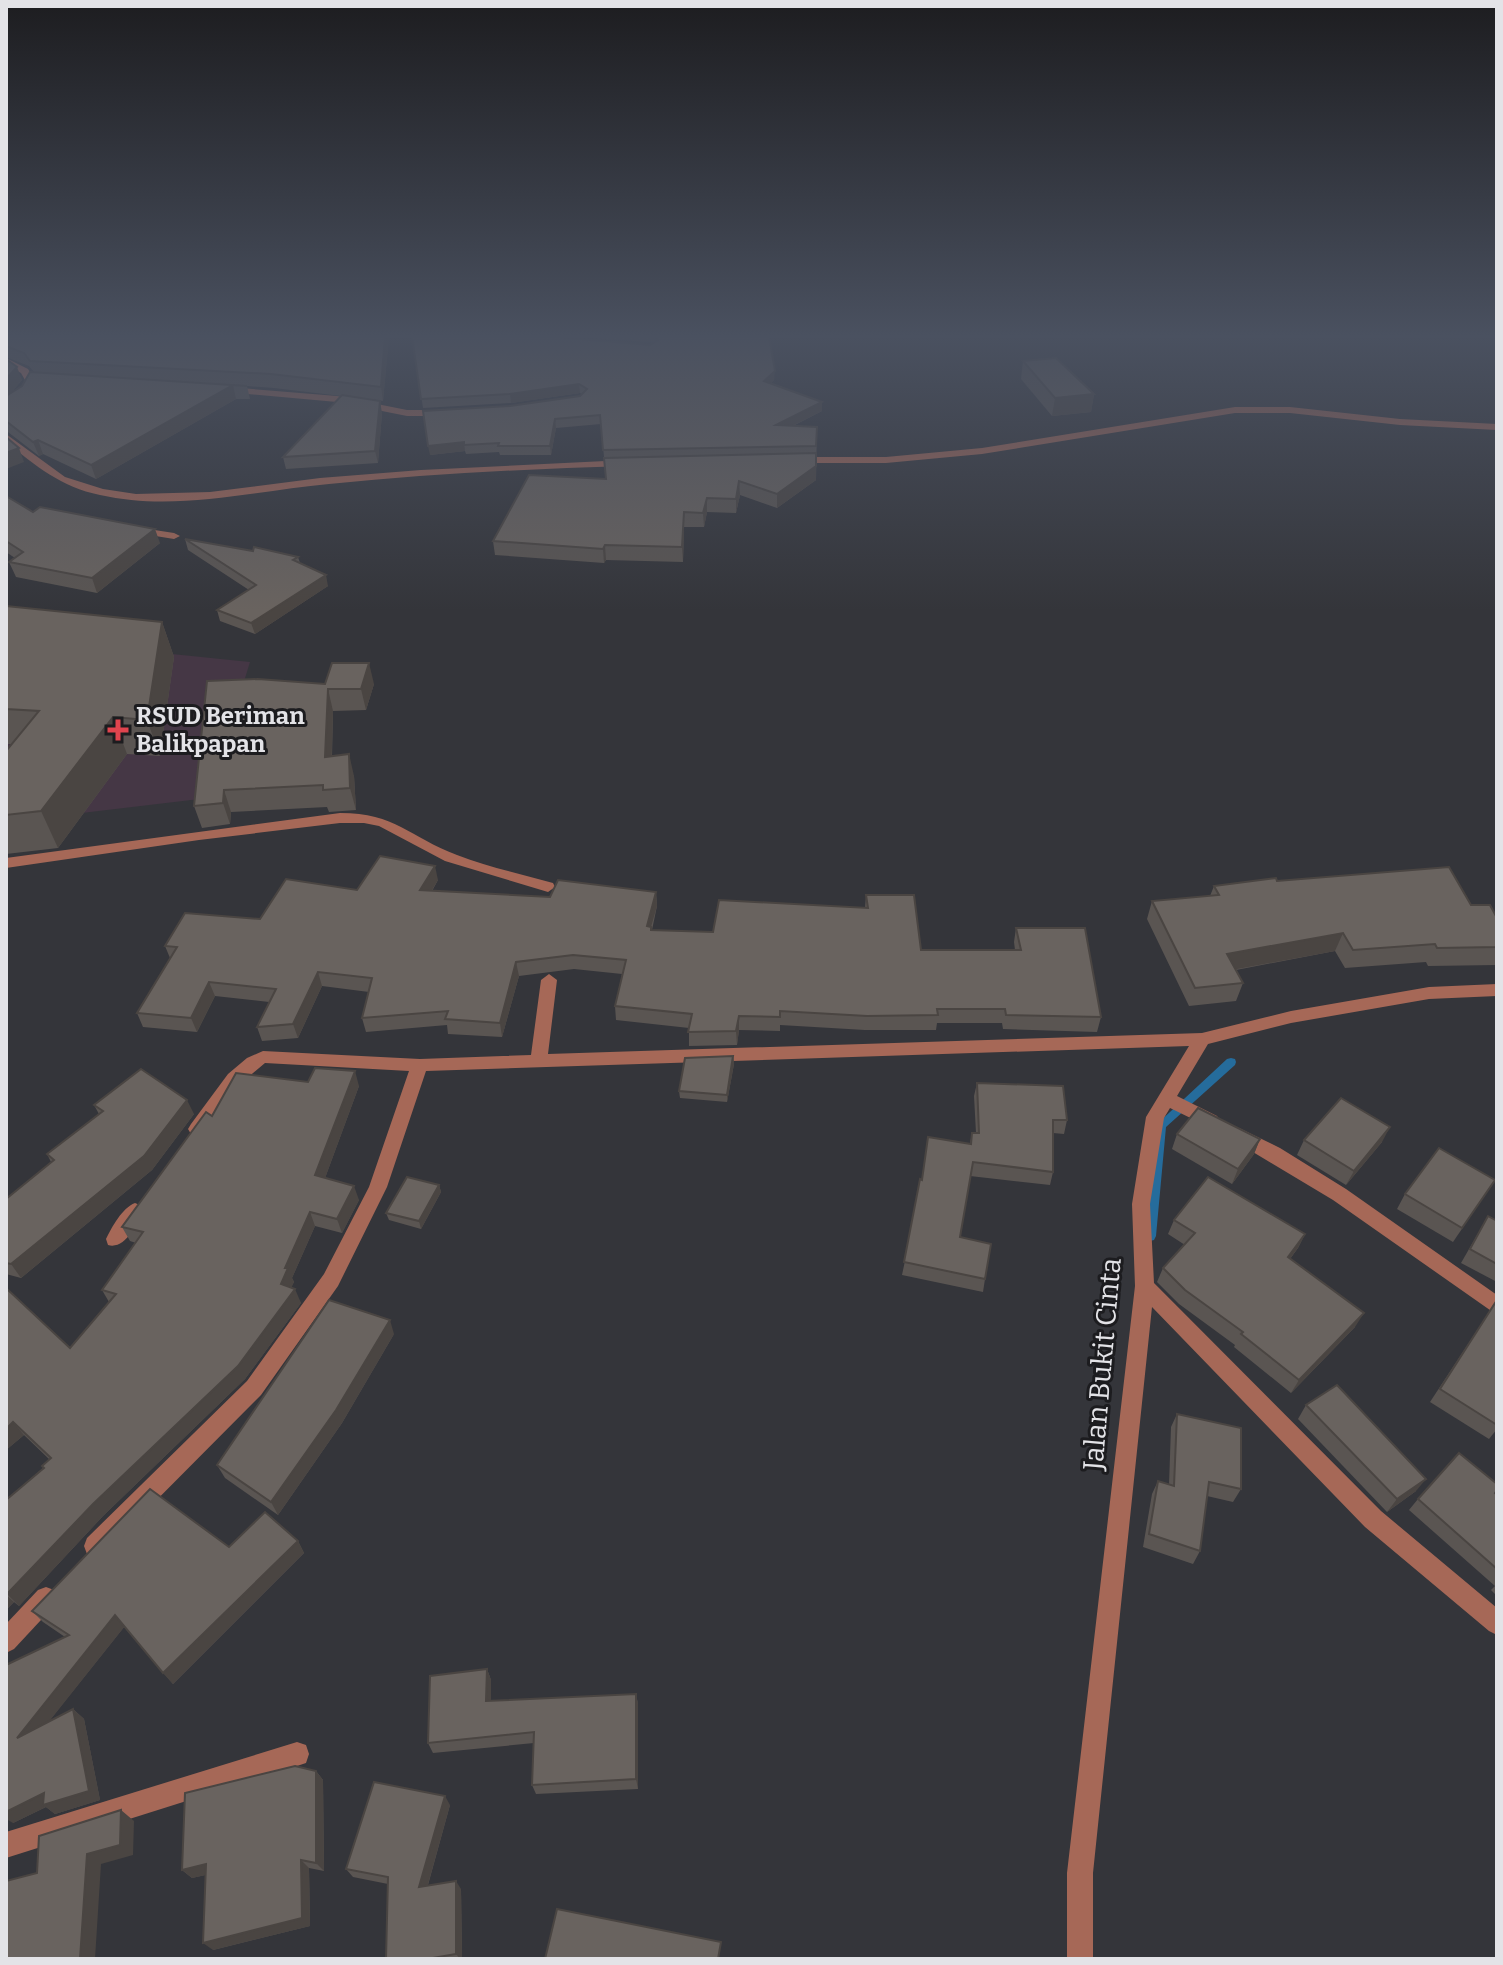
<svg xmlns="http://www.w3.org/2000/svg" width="1503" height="1965" font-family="Bitter,serif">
  <rect width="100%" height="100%" fill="#34353a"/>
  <path fill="#453745" d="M 6,637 L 250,662 L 208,798 L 6,822 Z"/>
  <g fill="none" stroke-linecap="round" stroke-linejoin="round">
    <path fill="#256c9c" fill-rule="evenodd" d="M 1231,1058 L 1235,1059 L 1236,1062 L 1235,1065 L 1166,1127 L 1156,1236 L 1154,1240 L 1150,1241 L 1146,1240 L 1144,1236 L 1156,1125 L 1227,1059 Z"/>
    <g fill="#a66857" fill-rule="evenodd">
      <path d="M 1235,407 L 1290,407 L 1400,419 L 1497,424 L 1497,430 L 1400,425 L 1290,413 L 1235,413 L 982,454 L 886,463 L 797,463 L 792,460 L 797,457 L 886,457 L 982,448 Z"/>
      <path d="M 6,434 L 65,477 L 103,489 L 136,494 L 210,492 L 320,478 L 421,470 L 626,460 L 631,463 L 626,466 C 527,469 428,474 329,484 C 254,491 175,512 100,495 C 61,487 36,466 6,442 Z"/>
    </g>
    <g fill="#a66857" fill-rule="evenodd">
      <path d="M 228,387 L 337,396 L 407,410 L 443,410 L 448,413 L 443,416 L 407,416 L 337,402 L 225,392 L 223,390 Z"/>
      <path d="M 135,527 L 174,533 L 180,536 L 174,539 L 131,532 L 129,530 Z"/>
      <path d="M 340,813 C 396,813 409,837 457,855 C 488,867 521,874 553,883 L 555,887 L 548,892 L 445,861 L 379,826 L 364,823 L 340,823 L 199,840 L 6,868 L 6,858 Z"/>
      <path d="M 549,974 L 557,980 L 548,1054 L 1202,1033 L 1291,1011 L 1429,987 L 1497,984 L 1497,996 L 1429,999 L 1291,1023 L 1208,1044 L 1177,1096 L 1217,1116 L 1220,1121 L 1217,1126 L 1211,1128 L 1170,1108 L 1164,1118 L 1150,1204 L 1154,1283 L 1381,1511 L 1497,1608 L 1497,1635 L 1489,1631 L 1365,1527 L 1152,1307 L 1093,1873 L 1093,1959 L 1067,1959 L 1067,1873 L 1135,1286 L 1132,1204 L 1146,1117 L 1189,1046 L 426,1071 L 387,1187 L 338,1286 L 261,1395 L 103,1554 L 95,1557 L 87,1554 L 84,1546 L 87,1538 L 247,1381 L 324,1274 L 369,1187 L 409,1071 L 265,1063 L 240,1084 L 203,1134 L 197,1136 L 191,1134 L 188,1129 L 191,1124 L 228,1074 L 247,1058 L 263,1051 L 420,1059 L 531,1055 L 541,980 Z"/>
      <path d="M 1239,1128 L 1280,1148 L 1346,1189 L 1497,1295 L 1497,1315 L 1333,1200 L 1233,1140 L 1230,1135 L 1233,1130 Z"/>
      <path d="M 135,1203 L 142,1206 L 144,1211 C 137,1224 125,1250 108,1245 L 106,1239 C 112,1227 122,1208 135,1203 Z"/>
      <path d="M 46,1587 L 54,1590 L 57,1598 L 54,1606 L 14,1649 L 6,1653 L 6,1624 L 38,1590 Z"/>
      <path d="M 297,1742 L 306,1745 L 309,1754 L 306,1763 L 297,1766 L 6,1858 L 6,1832 Z"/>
    </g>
    <path fill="#e58268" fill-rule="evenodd" d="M 6,358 L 28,369 L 35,380 L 25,397 L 6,411 L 6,403 L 18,393 L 25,380 L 21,373 L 6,365 Z"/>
  </g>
  <g fill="#5a5552">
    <path d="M 6,336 L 389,336 L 383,401 L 371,399 L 382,413 L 378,463 L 286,469 L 283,457 L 341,396 L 274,388 L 247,386 L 250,399 L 236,399 L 96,479 L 43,454 L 39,456 L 8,432 L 6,432 L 6,359 L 22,380 L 11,393 L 22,386 L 34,372 L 29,366 L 6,357 Z"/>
    <path d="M 412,336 L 650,345 L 653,344 L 651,342 L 559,336 L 769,336 L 774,380 L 771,383 L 822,402 L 822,411 L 793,426 L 817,427 L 816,480 L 777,508 L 740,495 L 736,513 L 707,512 L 704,527 L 684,527 L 683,562 L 606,560 L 604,563 L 495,555 L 493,541 L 606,479 L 601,424 L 556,428 L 551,455 L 500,455 L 499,452 L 466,454 L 465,451 L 430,455 L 510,406 L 580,396 L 582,394 L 580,393 L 511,403 L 423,408 Z"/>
    <path d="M 1023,361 L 1094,394 L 1091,412 L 1052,416 L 1021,379 Z"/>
    <path d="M 6,496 L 33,512 L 160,543 L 97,593 L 16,577 L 9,562 L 15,558 L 6,552 Z"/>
    <path d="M 185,539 L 253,551 L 298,557 L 300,563 L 328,586 L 255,634 L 220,621 L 217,610 L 249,590 L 188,550 Z"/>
    <path d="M 6,606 L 162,622 L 174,657 L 160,756 L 127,754 L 58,848 L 6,854 L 6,751 L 11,744 L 6,744 Z"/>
    <path d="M 325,684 L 374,684 L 366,710 L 333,711 L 332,757 L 354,776 L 356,810 L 329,812 L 327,807 L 231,812 L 230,824 L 202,828 L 194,806 Z"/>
    <path d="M 438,880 L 432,891 L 550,897 L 656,892 L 657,906 L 652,930 L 713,932 L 865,908 L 866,895 L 921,950 L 1015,950 L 1014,942 L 1016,928 L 1101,1017 L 1097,1032 L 1003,1029 L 1002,1023 L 937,1023 L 936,1030 L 865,1030 L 780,1025 L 780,1031 L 739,1030 L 737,1045 L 689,1046 L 689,1028 L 616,1020 L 615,1006 L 622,974 L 574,969 L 519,976 L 502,1037 L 448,1034 L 447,1025 L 366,1032 L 362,1018 L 369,992 L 322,986 L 298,1038 L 262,1041 L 257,1027 L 269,1002 L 215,996 L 197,1032 L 143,1027 L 137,1013 L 170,958 L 165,946 L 357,890 Z"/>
    <path d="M 1277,881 L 1471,905 L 1497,918 L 1497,965 L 1428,966 L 1426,962 L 1345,968 L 1335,951 L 1236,970 L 1243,983 L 1236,1001 L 1189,1006 L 1147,919 L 1152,901 L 1210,896 L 1214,886 Z"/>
    <path d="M 733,1056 L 734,1064 L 727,1102 L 680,1098 L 679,1091 Z"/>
    <path d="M 308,1082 L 359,1086 L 325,1178 L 359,1200 L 342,1233 L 315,1226 L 292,1278 L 294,1282 L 291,1287 L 301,1303 L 245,1379 L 103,1516 L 19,1606 L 14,1602 L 6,1610 L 6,1500 L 43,1468 L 49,1459 L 24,1435 L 6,1450 L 6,1288 L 70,1348 L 109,1302 L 102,1290 L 136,1243 L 130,1241 L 122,1227 L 212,1116 Z"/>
    <path d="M 977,1083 L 1067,1120 L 1064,1134 L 1053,1133 L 1053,1172 L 1050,1185 L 970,1176 L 960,1237 L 985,1279 L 983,1292 L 902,1275 L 922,1180 L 970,1143 L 972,1133 L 976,1133 L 974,1096 Z"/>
    <path d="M 94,1105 L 194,1114 L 152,1170 L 21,1278 L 6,1274 L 6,1199 L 51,1162 L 47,1154 L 99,1114 Z"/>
    <path d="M 1177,1134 L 1260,1139 L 1254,1154 L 1232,1184 L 1172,1149 Z"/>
    <path d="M 1304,1140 L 1382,1142 L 1346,1185 L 1297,1155 Z"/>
    <path d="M 439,1185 L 441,1192 L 421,1229 L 389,1220 L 386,1213 Z"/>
    <path d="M 1405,1194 L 1485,1195 L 1453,1242 L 1397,1209 Z"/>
    <path d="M 1488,1216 L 1497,1221 L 1497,1282 L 1461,1263 Z"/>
    <path d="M 1174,1220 L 1305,1234 L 1298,1248 L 1290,1259 L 1355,1327 L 1291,1393 L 1234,1347 L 1235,1345 L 1179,1304 L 1157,1282 L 1163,1268 L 1185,1245 L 1168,1234 Z"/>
    <path d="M 1497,1300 L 1497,1429 L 1489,1439 L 1430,1402 Z"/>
    <path d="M 394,1334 L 342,1423 L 278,1515 L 225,1478 L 217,1465 Z"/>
    <path d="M 1306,1405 L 1416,1491 L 1387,1512 L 1298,1419 Z"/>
    <path d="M 1177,1414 L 1241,1489 L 1233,1502 L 1207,1496 L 1200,1551 L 1193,1564 L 1143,1547 L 1152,1494 L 1158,1481 L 1169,1485 L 1171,1427 Z"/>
    <path d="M 1495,1493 L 1497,1495 L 1497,1596 L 1491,1590 L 1495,1586 L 1409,1510 L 1418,1499 Z"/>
    <path d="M 298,1541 L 304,1553 L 173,1684 L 124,1627 L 49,1721 L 73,1709 L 84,1719 L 100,1800 L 55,1814 L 46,1807 L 13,1823 L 65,1637 L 43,1622 L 32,1611 L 229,1547 Z"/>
    <path d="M 487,1669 L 491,1680 L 491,1701 L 636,1694 L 638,1704 L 638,1789 L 536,1794 L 532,1785 L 534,1743 L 433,1753 L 428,1743 Z"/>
    <path d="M 316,1771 L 323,1780 L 324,1871 L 309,1868 L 310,1926 L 213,1950 L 205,1875 L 192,1878 L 182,1870 Z"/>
    <path d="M 450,1805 L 428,1885 L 461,1889 L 462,1959 L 386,1959 L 388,1884 L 353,1877 L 346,1869 Z"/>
  </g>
  <g fill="#4a4542">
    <path d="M 385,336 L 389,336 L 383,401 L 381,387 Z"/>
    <path d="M 17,367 L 22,380 L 6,399 L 6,379 Z"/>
    <path d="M 775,371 L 774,380 L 764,390 L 764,381 Z"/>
    <path d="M 579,384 L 580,393 L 511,403 L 510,394 Z"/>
    <path d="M 233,385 L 236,399 L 96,479 L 91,465 Z"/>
    <path d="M 1094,394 L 1091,412 L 1052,416 L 1055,398 Z"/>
    <path d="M 380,401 L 382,413 L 378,463 L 375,451 Z"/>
    <path d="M 822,402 L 822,411 L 776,434 L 776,425 Z"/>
    <path d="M 555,419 L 556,428 L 551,455 L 550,446 Z"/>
    <path d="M 38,440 L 43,454 L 39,456 L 33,442 Z"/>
    <path d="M 464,442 L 465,451 L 430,455 L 428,446 Z"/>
    <path d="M 19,448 L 24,462 L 6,469 L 6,453 Z"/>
    <path d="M 816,466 L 816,480 L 777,508 L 777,494 Z"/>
    <path d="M 739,481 L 740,495 L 736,513 L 736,499 Z"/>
    <path d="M 707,498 L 707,512 L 704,527 L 703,513 Z"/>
    <path d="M 684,512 L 684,527 L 683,562 L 682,547 Z"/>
    <path d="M 155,529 L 160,543 L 97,593 L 92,578 Z"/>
    <path d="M 605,545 L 606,560 L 604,563 L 603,549 Z"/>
    <path d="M 326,575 L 328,586 L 255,634 L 251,623 Z"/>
    <path d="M 162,622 L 174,657 L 160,756 L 147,720 Z"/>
    <path d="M 369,663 L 374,684 L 366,710 L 361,689 Z"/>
    <path d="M 328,689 L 333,711 L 331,779 L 325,757 Z"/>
    <path d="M 113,717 L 127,754 L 58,848 L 41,811 Z"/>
    <path d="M 349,754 L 354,776 L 356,810 L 350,788 Z"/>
    <path d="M 224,790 L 231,812 L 230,824 L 223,803 Z"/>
    <path d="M 435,866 L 438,880 L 423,905 L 420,890 Z"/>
    <path d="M 656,892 L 657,906 L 651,927 L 652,941 L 647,926 Z"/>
    <path d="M 1343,933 L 1335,951 L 1221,972 L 1227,954 Z"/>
    <path d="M 516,962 L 519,976 L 502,1037 L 500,1023 Z"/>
    <path d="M 318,972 L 322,986 L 298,1038 L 293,1024 Z"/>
    <path d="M 209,982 L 215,996 L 197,1032 L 191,1018 Z"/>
    <path d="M 739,1016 L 739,1030 L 737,1045 L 736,1031 Z"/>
    <path d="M 733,1056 L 734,1064 L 727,1102 L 727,1095 Z"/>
    <path d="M 355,1071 L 359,1086 L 321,1189 L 315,1175 Z"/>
    <path d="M 187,1100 L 194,1114 L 152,1170 L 21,1278 L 11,1264 Z"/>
    <path d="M 1390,1127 L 1382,1142 L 1346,1185 L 1354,1171 Z"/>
    <path d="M 1260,1139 L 1254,1154 L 1232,1184 L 1238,1169 Z"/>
    <path d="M 439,1185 L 441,1192 L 421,1229 L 419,1221 Z"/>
    <path d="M 354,1186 L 359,1200 L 342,1233 L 337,1219 Z"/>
    <path d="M 310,1212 L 315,1226 L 292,1278 L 294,1282 L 287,1298 L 281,1284 L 285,1268 Z"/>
    <path d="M 1305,1234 L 1298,1248 L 1281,1271 L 1288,1257 Z"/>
    <path d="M 295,1289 L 301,1303 L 245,1379 L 103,1516 L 19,1606 L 7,1594 Z"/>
    <path d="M 1364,1313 L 1355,1327 L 1291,1393 L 1299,1380 Z"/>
    <path d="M 390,1320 L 394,1334 L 342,1423 L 278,1515 L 271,1502 Z"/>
    <path d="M 13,1422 L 24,1435 L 6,1450 L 6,1429 Z"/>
    <path d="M 1426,1479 L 1416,1491 L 1387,1512 L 1397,1499 Z"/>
    <path d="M 298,1541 L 304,1553 L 173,1684 L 163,1673 Z"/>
    <path d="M 6,1595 L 14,1602 L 6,1610 Z"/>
    <path d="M 115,1615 L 125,1626 L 28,1748 L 17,1738 Z"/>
    <path d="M 487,1669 L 491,1680 L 491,1712 L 486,1701 Z"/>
    <path d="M 636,1694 L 638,1704 L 638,1789 L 636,1779 Z"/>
    <path d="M 73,1709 L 84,1719 L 100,1800 L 55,1814 L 46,1807 L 13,1823 L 6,1819 L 6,1812 L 44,1793 Z"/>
    <path d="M 316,1771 L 323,1780 L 324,1871 L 316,1863 Z"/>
    <path d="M 445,1796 L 450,1805 L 425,1895 L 419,1887 Z"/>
    <path d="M 121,1810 L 134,1821 L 133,1855 L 101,1864 L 95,1959 L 80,1959 L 87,1854 Z"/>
    <path d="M 301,1860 L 309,1868 L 310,1926 L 213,1950 L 203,1943 Z"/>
    <path d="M 206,1864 L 215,1873 L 192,1878 L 182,1870 Z"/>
    <path d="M 456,1881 L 461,1889 L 462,1959 L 460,1959 L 456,1954 Z"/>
  </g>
  <g fill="#69635f" stroke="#4a4542" stroke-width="2">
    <path d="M 6,336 L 385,336 L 381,387 L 271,374 L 30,361 L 24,353 L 6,346 Z"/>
    <path d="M 412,336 L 544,336 L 650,345 L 658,340 L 654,336 L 769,336 L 775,371 L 764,381 L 822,402 L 776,425 L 817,427 L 816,446 L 603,450 L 600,415 L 555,419 L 550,446 L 498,446 L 499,443 L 464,445 L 464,442 L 428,446 L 423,411 L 510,406 L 580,396 L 587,389 L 579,384 L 510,394 L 421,399 Z"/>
    <path d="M 1056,358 L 1094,394 L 1055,398 L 1023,361 Z"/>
    <path d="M 6,359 L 17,367 L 6,379 Z"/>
    <path d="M 30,372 L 247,386 L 233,385 L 91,465 L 38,440 L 33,442 L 6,421 L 6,396 L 22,386 Z"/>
    <path d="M 342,395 L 380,401 L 375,451 L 283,457 Z"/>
    <path d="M 6,437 L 19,448 L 6,453 Z"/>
    <path d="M 816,453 L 816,466 L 777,494 L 739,481 L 736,499 L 707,498 L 703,513 L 684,512 L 682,547 L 605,545 L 603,549 L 493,541 L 529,475 L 606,479 L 604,458 Z"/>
    <path d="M 6,496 L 33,512 L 40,507 L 155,529 L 92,578 L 9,562 L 23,552 L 6,541 Z"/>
    <path d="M 185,539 L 253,551 L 254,547 L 298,557 L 293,560 L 326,575 L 251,623 L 217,610 L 256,585 Z"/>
    <path d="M 6,606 L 162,622 L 147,720 L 113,717 L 41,811 L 6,815 L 6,751 L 39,711 L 6,709 Z"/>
    <path d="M 332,663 L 369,663 L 361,689 L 328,689 L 325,757 L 349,754 L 350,788 L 323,790 L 323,785 L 224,790 L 223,803 L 194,806 L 207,681 L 258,679 L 325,684 Z"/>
    <path d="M 380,856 L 435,866 L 420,890 L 550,897 L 558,880 L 656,892 L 647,926 L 651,927 L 651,930 L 713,932 L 719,900 L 868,908 L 866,895 L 914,895 L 921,950 L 1021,950 L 1016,928 L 1085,928 L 1101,1017 L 1006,1015 L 1005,1009 L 937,1009 L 938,1015 L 867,1016 L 780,1011 L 780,1017 L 739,1016 L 736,1031 L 688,1032 L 692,1014 L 615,1006 L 626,960 L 573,955 L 516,962 L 500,1023 L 445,1019 L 448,1011 L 362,1018 L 372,978 L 318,972 L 293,1024 L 257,1027 L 276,989 L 209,982 L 191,1018 L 137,1013 L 177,947 L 165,946 L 185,913 L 260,919 L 286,879 L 357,890 Z"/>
    <path d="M 1449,867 L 1471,905 L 1490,905 L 1497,918 L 1497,947 L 1437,948 L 1435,944 L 1353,950 L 1343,933 L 1227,954 L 1243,983 L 1195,988 L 1152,901 L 1219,895 L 1214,886 L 1276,878 L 1277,881 Z"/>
    <path d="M 733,1056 L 727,1095 L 679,1091 L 685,1058 Z"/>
    <path d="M 315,1068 L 355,1071 L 315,1175 L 354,1186 L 337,1219 L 310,1212 L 285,1268 L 288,1268 L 281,1284 L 295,1289 L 238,1366 L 93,1504 L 7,1594 L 6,1593 L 6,1500 L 44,1468 L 42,1466 L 51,1458 L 13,1422 L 6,1429 L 6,1288 L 70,1348 L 116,1294 L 102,1290 L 143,1232 L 122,1227 L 206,1112 L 212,1116 L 236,1073 L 308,1082 Z"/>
    <path d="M 141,1069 L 187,1100 L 144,1156 L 11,1264 L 6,1263 L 6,1199 L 54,1160 L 47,1154 L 103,1111 L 94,1105 Z"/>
    <path d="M 977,1083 L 1063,1086 L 1067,1120 L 1053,1120 L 1053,1172 L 973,1162 L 960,1237 L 991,1244 L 985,1279 L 904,1262 L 920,1179 L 922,1180 L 928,1137 L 971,1144 L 972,1133 L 979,1133 Z"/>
    <path d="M 1341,1098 L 1390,1127 L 1354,1171 L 1304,1140 Z"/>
    <path d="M 1198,1108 L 1260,1139 L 1238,1169 L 1177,1134 Z"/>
    <path d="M 1439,1148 L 1495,1180 L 1462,1228 L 1405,1194 Z"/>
    <path d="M 407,1177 L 439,1185 L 419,1221 L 386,1213 Z"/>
    <path d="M 1208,1177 L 1305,1234 L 1288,1257 L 1364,1313 L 1299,1380 L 1241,1334 L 1243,1332 L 1185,1290 L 1163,1268 L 1195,1233 L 1174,1220 Z"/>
    <path d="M 1488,1216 L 1497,1221 L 1497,1264 L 1470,1249 Z"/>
    <path d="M 329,1300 L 390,1320 L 336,1410 L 271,1502 L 217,1465 Z"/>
    <path d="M 1497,1300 L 1497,1425 L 1440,1389 Z"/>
    <path d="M 1337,1385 L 1426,1479 L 1397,1499 L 1306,1405 Z"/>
    <path d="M 1177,1414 L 1241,1428 L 1241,1489 L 1209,1482 L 1200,1551 L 1149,1534 L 1158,1481 L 1174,1486 Z"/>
    <path d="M 1459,1453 L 1497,1484 L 1497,1490 L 1495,1493 L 1497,1495 L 1497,1569 L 1418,1499 Z"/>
    <path d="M 150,1489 L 229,1547 L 265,1512 L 298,1541 L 163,1673 L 115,1615 L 17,1738 L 73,1709 L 89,1791 L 43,1805 L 44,1793 L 6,1812 L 6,1665 L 69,1635 L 32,1611 Z"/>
    <path d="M 487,1669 L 486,1701 L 636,1694 L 636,1779 L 532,1785 L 534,1732 L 428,1743 L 430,1676 Z"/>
    <path d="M 295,1766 L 316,1771 L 316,1863 L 301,1860 L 302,1918 L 203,1943 L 206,1864 L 182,1870 L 185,1793 Z"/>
    <path d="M 374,1782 L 445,1796 L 419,1887 L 456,1881 L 456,1954 L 427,1959 L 386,1959 L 388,1877 L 346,1869 Z"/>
    <path d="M 121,1810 L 120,1845 L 87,1854 L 80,1959 L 6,1959 L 6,1881 L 37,1873 L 39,1836 Z"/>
    <path d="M 557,1909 L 721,1942 L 718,1959 L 545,1959 Z"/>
  </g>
  <linearGradient id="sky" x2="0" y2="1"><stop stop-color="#1d1d20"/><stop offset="0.55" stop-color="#4a5160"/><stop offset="1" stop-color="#4a5160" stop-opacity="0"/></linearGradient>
  <rect width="1503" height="611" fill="url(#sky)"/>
  <path fill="#e0444e" stroke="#1c1c1f" stroke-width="3" d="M114 718h8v8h8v8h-8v8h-8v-8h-8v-8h8z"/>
  <g text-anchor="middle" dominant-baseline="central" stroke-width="6" stroke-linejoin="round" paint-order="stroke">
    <g font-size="24" font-weight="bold" fill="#e3e3e7" stroke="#1c1c1f" text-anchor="start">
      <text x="136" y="716">RSUD Beriman<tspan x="136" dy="28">Balikpapan</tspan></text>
    </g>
    <g font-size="28" fill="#e3e3e7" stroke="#1c1c1f">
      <text transform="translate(1102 1364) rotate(-85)">Jalan Bukit Cinta</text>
    </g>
  </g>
  <rect width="1503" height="1965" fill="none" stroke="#e3e3e7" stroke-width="16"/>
</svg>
